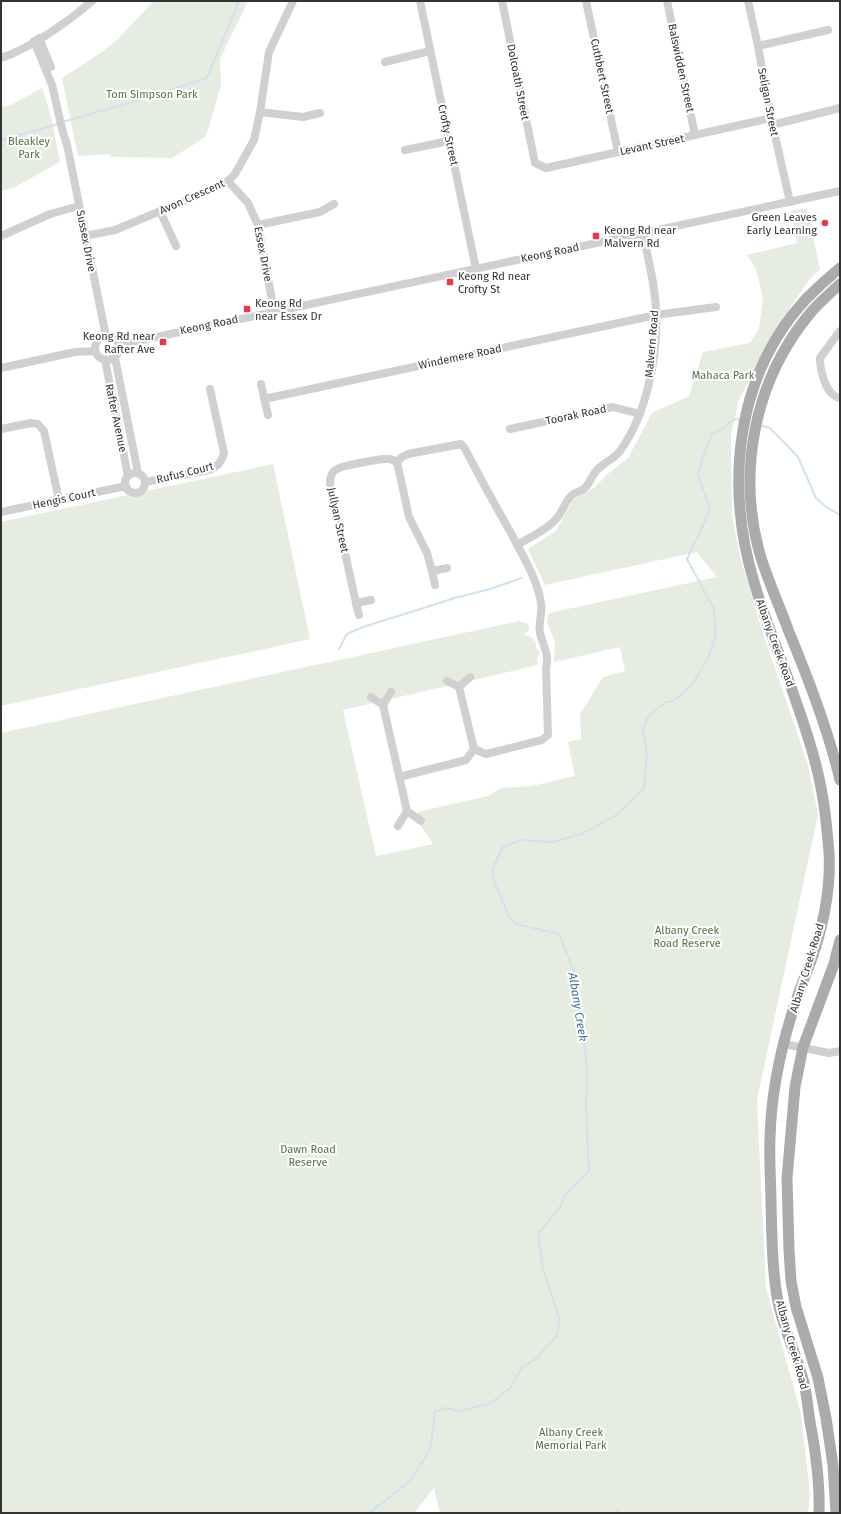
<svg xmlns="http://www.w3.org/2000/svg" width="841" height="1514" font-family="'Fira Sans',sans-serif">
  <rect width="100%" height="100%" fill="#fff"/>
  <g fill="#e6ecdf">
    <path d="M 154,1 L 248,1 L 220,59 L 221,85 L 208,130 L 204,138 L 172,158 L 111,157 L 110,154 L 78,156 L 62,78 L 99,54 L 117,40 Z"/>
    <path d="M 42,88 L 51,116 L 60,162 L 13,188 L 1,191 L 1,107 L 9,106 Z"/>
    <path d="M 807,208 L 820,269 L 809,280 L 791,306 L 764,353 L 739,399 L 731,435 L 732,515 L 740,556 L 760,624 L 807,762 L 818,814 L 757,1100 L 766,1288 L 801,1414 L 810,1494 L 808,1513 L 440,1513 L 434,1488 L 414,1513 L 1,1513 L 1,733 L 519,621 L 528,624 L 529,629 L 524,635 L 531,637 L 536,642 L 536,648 L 540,652 L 537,659 L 538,665 L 343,710 L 376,856 L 433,844 L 421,826 L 418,812 L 488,796 L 501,788 L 532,786 L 575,776 L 568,742 L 581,739 L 580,714 L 603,677 L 625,671 L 620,647 L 554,662 L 555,642 L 547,622 L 549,613 L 717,577 L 697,552 L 545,585 L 528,549 L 556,531 L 573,500 L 594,488 L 610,472 L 628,458 L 652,413 L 689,396 L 703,352 L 750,343 L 759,328 L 763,299 L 756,269 L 747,255 L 797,243 L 791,211 Z"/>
    <path d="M 273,464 L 310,639 L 1,706 L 1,522 Z"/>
  </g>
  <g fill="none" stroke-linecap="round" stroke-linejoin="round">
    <g stroke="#cfe2ee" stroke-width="2">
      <path d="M 62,122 L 129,103 L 207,78 L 239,1"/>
      <path d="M 1,140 L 58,124"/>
      <path d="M 759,425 L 770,428 L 798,457 L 816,498 L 826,507 L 840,515"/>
      <path d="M 339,649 L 347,634 L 363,627 L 455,598 L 490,589 L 522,578"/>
      <path d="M 369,1513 L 409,1482 L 430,1450 L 435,1412 L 445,1408 L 459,1411 L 491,1403 L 511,1387 L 522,1367 L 537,1358 L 556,1336 L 560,1321 L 543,1269 L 538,1234 L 560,1207 L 565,1195 L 589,1171 L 586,1108 L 587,1069 L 581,1021 L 574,991 L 574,971 L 559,934 L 516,924 L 509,917 L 494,881 L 493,868 L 503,847 L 521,840 L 553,842 L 581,834 L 615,816 L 644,789 L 647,755 L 643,729 L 646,721 L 650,715 L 666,702 L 673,701 L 692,685 L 708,658 L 716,635 L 714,609 L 687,559 L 710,510 L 698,474 L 702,459 L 712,434 C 715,432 719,431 722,429 C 729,424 731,417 742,420"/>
      <path d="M 616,1513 L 618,1509"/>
    </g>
    <g stroke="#d0d0d0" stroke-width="8">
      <path d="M 420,1 L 476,269"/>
      <path d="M 502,1 L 535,163 L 546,168 L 771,118"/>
      <path d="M 586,1 L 618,152"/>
      <path d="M 667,1 L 695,135"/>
      <path d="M 748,1 L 758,46 L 771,118 L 790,202"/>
      <path d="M 39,38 L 51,67"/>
      <path d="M 34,41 L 52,85 L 62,129 L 67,145 L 106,336"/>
      <path d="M 758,46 L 828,30"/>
      <path d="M 1,58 C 31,48 68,22 92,1"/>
      <path d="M 385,62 L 430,51"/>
      <path d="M 260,112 L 303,117 L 320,113"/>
      <path d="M 772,125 L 840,108"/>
      <path d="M 405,150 L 449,141"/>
      <path d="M 228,181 L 248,203 L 258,225 L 274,311"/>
      <path d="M 160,211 L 176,246"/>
      <path d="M 258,225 L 320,212 L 334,204"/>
      <path d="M 1,236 L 50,214 L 79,206"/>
      <path d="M 85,236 L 115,230 L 220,186 L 228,181 L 235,174 L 254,140 L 260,112 L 269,52 L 293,1"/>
      <path d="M 840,331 L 820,358 C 820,371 826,396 840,398"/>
      <circle cx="107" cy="348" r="12"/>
      <path d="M 119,345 L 840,191"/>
      <path d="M 115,358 L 138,473"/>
      <path d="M 105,360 L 128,476"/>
      <path d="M 1,368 L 75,352 L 95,351"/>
      <path d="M 261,384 L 268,415"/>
      <path d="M 264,399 L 656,315 L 716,307"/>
      <path d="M 1,429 L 31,423 L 38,424 L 44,431 L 59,500"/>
      <path d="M 510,429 L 613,407 L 640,414"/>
      <path d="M 397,462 L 409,517 L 427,553 L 432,571"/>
      <circle cx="135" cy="483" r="10"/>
      <path d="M 145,482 L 209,470 C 218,466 221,463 224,453 L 210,389"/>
      <path d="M 1,512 L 126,486"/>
      <path d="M 517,545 C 530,537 547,530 557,518 C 563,511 565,501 572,495 C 576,492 582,491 585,488 C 590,483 592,475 597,470 C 604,462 613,460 620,451 C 646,415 658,358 656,314 C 656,287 648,260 643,233"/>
      <path d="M 435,585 L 432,571 L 447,568"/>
      <path d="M 356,603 L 330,485 C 330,480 330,475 334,471 C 340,465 372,461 383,459 L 390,459 L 397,462 L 402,457 L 408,454 L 461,444 L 464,447 C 479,476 495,505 511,533 C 522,555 537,578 541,603 C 543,613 538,622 540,633 C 543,646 550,655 546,668 L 548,735 L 542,740 L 486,754 L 474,749 L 466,760 L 399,777"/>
      <path d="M 359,615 L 356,603 L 371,600"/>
      <path d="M 447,681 L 459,687 L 470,677"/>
      <path d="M 459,687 L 474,749"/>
      <path d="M 371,697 L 383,705 L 391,692"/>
      <path d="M 383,705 L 407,811"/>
      <path d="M 398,826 L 407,811 L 421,821"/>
      <path d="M 784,1044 L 829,1053 L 840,1051"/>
    </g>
    <g stroke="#ababab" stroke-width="11">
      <path d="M 840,284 C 830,293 820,302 812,311 C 754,379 736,473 761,558 C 769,583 780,607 789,632 C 809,680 828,729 840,780"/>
      <path d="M 819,1513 C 820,1482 816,1453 810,1422 C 808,1409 807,1396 804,1383 C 797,1356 784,1330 778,1302 C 772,1270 772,1237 771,1204 C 771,1183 769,1161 770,1139 C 771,1090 783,1038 799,992 C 803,981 807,971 811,961 C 823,927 831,888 829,852 C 827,833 826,813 822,793 C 816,758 803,721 791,687 C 779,652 764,618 754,582 C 725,485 735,376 806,299 C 817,288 828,278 840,268"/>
      <path d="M 836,1513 L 833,1465 L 826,1418 L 818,1378 L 796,1307 L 791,1281 L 789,1250 L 787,1178 L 795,1087 L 803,1047 L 834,964 L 840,940"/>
    </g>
  </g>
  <g fill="#e63946" stroke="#fff" stroke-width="1.5">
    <circle cx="825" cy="223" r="4"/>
    <rect x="592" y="232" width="8" height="8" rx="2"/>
    <rect x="446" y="278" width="8" height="8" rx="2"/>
    <rect x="243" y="305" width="8" height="8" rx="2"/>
    <rect x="159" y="338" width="8" height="8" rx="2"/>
  </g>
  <g text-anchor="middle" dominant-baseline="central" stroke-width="4" stroke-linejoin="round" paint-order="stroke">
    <g font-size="11" fill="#333" stroke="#fff">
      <text transform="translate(681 68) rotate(78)">Balswidden Street</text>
      <text transform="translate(602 76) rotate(78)">Cuthbert Street</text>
      <text transform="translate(518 82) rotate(79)">Dolcoath Street</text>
      <text transform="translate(768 102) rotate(79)">Seligan Street</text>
      <text transform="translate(448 135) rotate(78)">Crofty Street</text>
      <text transform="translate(652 145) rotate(-12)">Levant Street</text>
      <text transform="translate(192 197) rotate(-24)">Avon Crescent</text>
      <text transform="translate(86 241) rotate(79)">Sussex Drive</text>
      <text transform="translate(550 253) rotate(-12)">Keong Road</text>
      <text transform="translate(263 254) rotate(79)">Essex Drive</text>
      <text transform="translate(209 325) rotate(-12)">Keong Road</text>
      <text transform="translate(652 344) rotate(-85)">Malvern Road</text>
      <text transform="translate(460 357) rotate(-12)">Windemere Road</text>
      <text transform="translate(576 415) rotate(-12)">Toorak Road</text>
      <text transform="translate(116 418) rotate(78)">Rafter Avenue</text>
      <text transform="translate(185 473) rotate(-14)">Rufus Court</text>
      <text transform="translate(64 499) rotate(-12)">Hengis Court</text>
      <text transform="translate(338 520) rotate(78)">Jullyan Street</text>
      <text transform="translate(775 643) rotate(70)">Albany Creek Road</text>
      <text transform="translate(807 968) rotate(-73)">Albany Creek Road</text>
      <text transform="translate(792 1345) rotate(74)">Albany Creek Road</text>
    </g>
    <g font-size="11" fill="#56703f" stroke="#fff">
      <text x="152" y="94">Tom Simpson Park</text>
      <text x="29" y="141">Bleakley<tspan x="29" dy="13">Park</tspan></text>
      <text x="723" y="375">Mahaca Park</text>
      <text x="687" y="930">Albany Creek<tspan x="687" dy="13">Road Reserve</tspan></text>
      <text x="308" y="1149">Dawn Road<tspan x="308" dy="13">Reserve</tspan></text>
      <text x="571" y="1432">Albany Creek<tspan x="571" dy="13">Memorial Park</tspan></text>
    </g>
    <g font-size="11" fill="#333" stroke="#fff" text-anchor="start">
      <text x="817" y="217" text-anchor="end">Green Leaves<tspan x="817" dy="13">Early Learning</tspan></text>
      <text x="604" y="230">Keong Rd near<tspan x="604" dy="13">Malvern Rd</tspan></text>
      <text x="458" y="276">Keong Rd near<tspan x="458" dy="13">Crofty St</tspan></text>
      <text x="255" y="303">Keong Rd<tspan x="255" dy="13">near Essex Dr</tspan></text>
      <text x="155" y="336" text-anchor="end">Keong Rd near<tspan x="155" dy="13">Rafter Ave</tspan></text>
    </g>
    <g font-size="12" font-style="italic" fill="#3f7597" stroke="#fff">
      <text transform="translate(578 1007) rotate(81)">Albany Creek</text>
    </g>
  </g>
  <rect width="841" height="1514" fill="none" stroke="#333333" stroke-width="4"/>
</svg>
